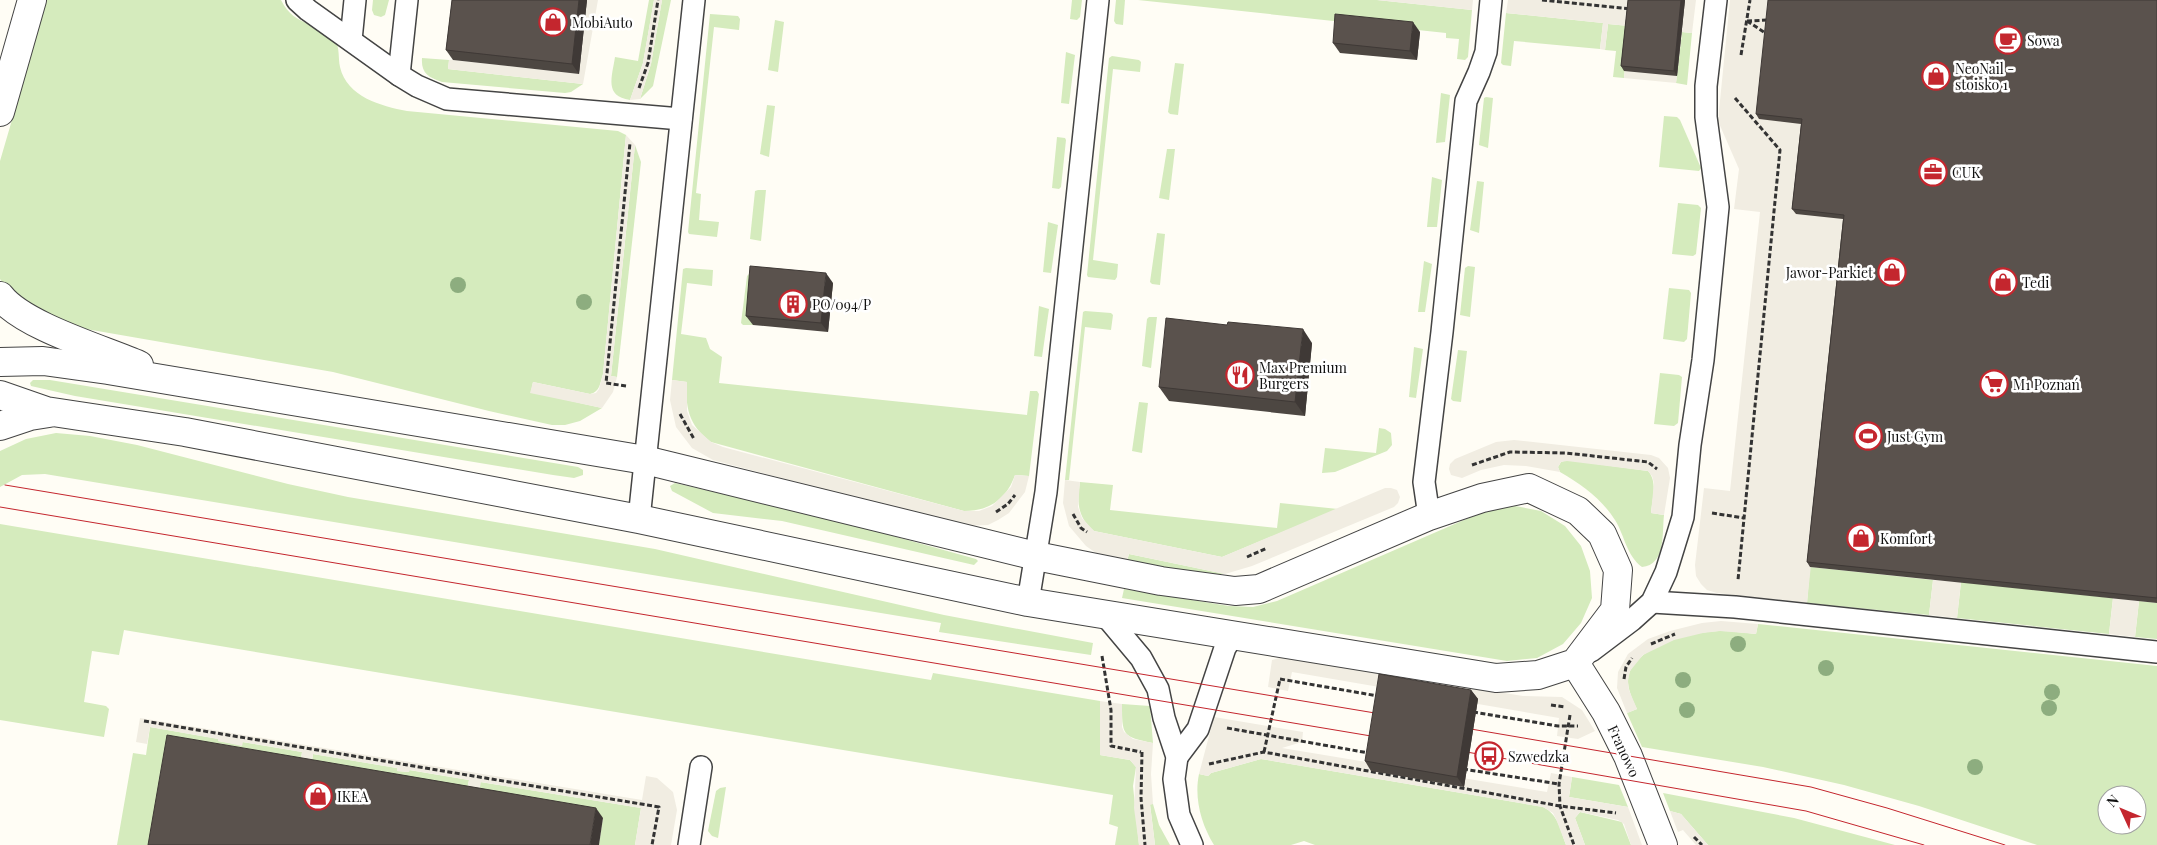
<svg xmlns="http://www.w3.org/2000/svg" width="2157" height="845" font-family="'Playfair Display',serif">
  <rect width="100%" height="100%" fill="#fffdf5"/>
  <g fill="#d5ebbd" fill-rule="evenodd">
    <path d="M 47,0 L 281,0 C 296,30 319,19 335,40 C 340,48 338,58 340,67 C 347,97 381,106 407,111 L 618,131 L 626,135 L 603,374 C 600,383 600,392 590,394 L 533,382 L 531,392 L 602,408 L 580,421 L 565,425 L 552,425 L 489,411 L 333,372 L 63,325 L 7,289 L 0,279 L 0,161 Z"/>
    <path d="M 373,0 L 389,0 L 385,15 L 381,17 L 374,15 L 372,10 Z"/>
    <path d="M 649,0 L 654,0 L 643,63 L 630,100 C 604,96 612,77 615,57 L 638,61 Z"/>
    <path d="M 662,0 L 671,0 L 653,86 L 640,99 L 651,64 Z"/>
    <path d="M 1072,0 L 1082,0 L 1080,17 L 1077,20 L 1070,19 Z"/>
    <path d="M 1116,0 L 1125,0 L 1123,25 L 1116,24 L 1114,21 Z"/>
    <path d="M 1138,0 L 1377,0 L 1472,10 L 1468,57 L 1465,60 L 1457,59 L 1459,39 L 1446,38 L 1446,33 Z"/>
    <path d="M 1506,13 L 1603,23 L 1600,49 L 1514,41 L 1511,66 L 1503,65 L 1501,63 Z"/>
    <path d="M 710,14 L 738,16 L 740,19 L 739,30 L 714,27 L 696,193 L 701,194 L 699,220 L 719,222 L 717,237 L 689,234 L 688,232 Z"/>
    <path d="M 775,20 L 784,22 L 778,72 L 768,70 Z"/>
    <path d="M 1608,24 L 1629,26 L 1624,78 L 1613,77 L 1616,51 L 1605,50 Z"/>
    <path d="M 1682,32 L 1692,33 L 1687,85 L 1676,83 Z"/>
    <path d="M 1066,52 L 1075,55 L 1069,104 L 1061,103 Z"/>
    <path d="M 1112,56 L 1139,60 L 1141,62 L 1140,72 L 1113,69 L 1093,260 L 1118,264 L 1117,277 L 1115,280 L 1088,277 L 1087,275 L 1109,58 Z"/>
    <path d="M 422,58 L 449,60 L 448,69 L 583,84 L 571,92 L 565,93 L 442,82 C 428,77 421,73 422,58 Z"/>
    <path d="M 1175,63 L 1184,64 L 1178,115 L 1170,114 L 1168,112 Z"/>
    <path d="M 1441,93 L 1450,95 L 1445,142 L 1436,143 Z"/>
    <path d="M 1486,97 L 1493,98 L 1488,148 L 1479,145 L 1484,98 Z"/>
    <path d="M 767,105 L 775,106 L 769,157 L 760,154 Z"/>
    <path d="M 1664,116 L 1677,117 L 1680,120 L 1701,168 L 1699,171 L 1659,167 Z"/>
    <path d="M 1057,137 L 1065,138 L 1066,140 L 1061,187 L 1059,189 L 1052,188 Z"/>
    <path d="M 635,145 L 641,162 L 617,377 L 611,376 Z"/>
    <path d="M 1167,149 L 1175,149 L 1169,200 L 1159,198 Z"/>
    <path d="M 1432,177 L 1442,180 L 1437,227 L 1427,227 Z"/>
    <path d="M 1477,181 L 1484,182 L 1479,233 L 1470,230 Z"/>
    <path d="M 758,190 L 766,190 L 761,241 L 750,239 L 755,191 Z"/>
    <path d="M 1678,203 L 1698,205 L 1701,208 L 1696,254 L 1693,256 L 1672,254 Z"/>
    <path d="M 1048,222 L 1058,225 L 1051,273 L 1043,272 Z"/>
    <path d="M 1157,233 L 1165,234 L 1160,285 L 1152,284 L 1150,282 Z"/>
    <path d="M 1424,261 L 1432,264 L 1425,312 L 1418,312 Z"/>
    <path d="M 1468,266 L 1475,267 L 1470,317 L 1460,315 L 1465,268 Z"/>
    <path d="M 686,268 L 713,270 L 712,286 L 687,283 L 681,334 L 706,338 L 710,349 L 722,357 L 719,383 L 1027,415 L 1030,391 L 1037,391 L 1039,394 L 1029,476 L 1015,475 C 1006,500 989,511 964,511 L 711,442 C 689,426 685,408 687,382 L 672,380 L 683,269 Z"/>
    <path d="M 749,274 L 757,276 L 753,325 L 743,325 L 741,323 L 747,276 Z"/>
    <path d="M 1669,288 L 1689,290 L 1691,293 L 1687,339 L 1684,342 L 1663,339 Z"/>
    <path d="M 1039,306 L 1049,309 L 1042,357 L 1034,356 Z"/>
    <path d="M 1085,311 L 1111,313 L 1113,315 L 1111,330 L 1085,327 L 1069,480 L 1065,480 L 1083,312 Z"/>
    <path d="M 1149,317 L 1157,317 L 1151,368 L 1142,366 L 1147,319 Z"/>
    <path d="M 1414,347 L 1423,349 L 1416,398 L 1409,397 Z"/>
    <path d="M 1458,350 L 1467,351 L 1461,402 L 1453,401 L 1451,399 Z"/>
    <path d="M 1660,373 L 1679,375 L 1682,377 L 1678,423 L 1674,426 L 1654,424 Z"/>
    <path d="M 33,380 L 50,380 L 578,467 L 583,470 L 583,475 L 574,478 L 553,475 L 75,396 L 31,386 L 30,383 Z"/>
    <path d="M 1139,402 L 1148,403 L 1142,453 L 1132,451 Z"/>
    <path d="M 1379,428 L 1385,429 L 1391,433 L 1392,445 L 1387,451 L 1335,472 L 1322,473 L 1325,448 L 1376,453 Z"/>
    <path d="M 56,433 L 90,436 L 137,445 L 288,484 L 348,497 L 655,549 L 944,615 L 1093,643 L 1091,655 L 939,632 L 941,623 L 45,474 L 22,475 L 0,487 L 0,451 L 26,439 Z"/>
    <path d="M 1567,460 L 1648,471 C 1658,482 1652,499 1651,513 L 1664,515 C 1662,533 1666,565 1642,567 C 1626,555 1625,536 1615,520 C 1601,498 1582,485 1560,472 L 1558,467 L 1561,462 Z"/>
    <path d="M 1080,482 L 1113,485 L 1110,510 L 1277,528 L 1280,503 L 1338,509 L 1222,557 L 1094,531 C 1077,517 1077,502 1080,482 Z"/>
    <path d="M 675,483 L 832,519 L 976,559 L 978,561 L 974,565 L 782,521 L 713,513 L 672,491 L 670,486 Z"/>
    <path d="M 1515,506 L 1541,511 L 1565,526 L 1581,546 L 1590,571 L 1592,598 L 1581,623 L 1563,644 L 1537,658 L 1507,661 L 1122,598 L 1124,589 L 1229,606 L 1253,607 L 1277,601 L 1464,520 L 1490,510 Z"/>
    <path d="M 0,524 L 931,680 L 933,673 L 1100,701 L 1100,755 L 1130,760 L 1136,767 L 1133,786 L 1139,845 L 1115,845 L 1118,827 L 1109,824 L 1113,795 L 124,630 L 119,655 L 92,651 L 84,702 L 106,706 L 109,709 L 104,737 L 0,720 Z"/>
    <path d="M 1129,554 L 1225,574 L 1195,574 L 1127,561 Z"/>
    <path d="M 1810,567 L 1933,580 L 1929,615 L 1807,603 Z"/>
    <path d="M 1961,582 L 2113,598 L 2109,634 L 1957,618 Z"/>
    <path d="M 2139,601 L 2157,603 L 2157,639 L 2135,637 Z"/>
    <path d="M 1758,624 L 2157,666 L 2157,845 L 2037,845 L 1919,806 L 1844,785 L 1763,767 L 1642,747 L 1627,713 L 1637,709 C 1633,701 1629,692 1628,683 C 1627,647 1693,631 1721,631 C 1733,631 1745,633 1756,634 ZM 2107,795 L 2137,795 L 2137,825 L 2107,825 Z"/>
    <path d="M 1122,704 L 1150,706 L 1153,743 C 1122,737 1122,735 1122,704 Z"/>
    <path d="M 150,727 L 219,739 L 218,741 L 242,745 L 242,742 L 302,752 L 300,766 L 156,845 L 117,845 L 133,753 L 146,755 Z"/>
    <path d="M 313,754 L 397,768 L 397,771 L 409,772 L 409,770 L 469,780 L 466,795 L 311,768 Z"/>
    <path d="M 1261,759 L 1543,807 C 1558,814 1561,831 1566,845 L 1315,845 L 1304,841 L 1291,845 L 1214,845 C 1201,824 1194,798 1199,774 L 1208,776 L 1211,773 Z"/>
    <path d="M 1572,777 L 1619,785 L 1628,807 L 1569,797 Z"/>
    <path d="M 480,782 L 641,808 L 635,845 L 599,845 L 603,818 L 478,797 Z"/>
    <path d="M 726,787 L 718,838 L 712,836 L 708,831 L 716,791 L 720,788 Z"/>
    <path d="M 1663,793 L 1794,818 L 1895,845 L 1708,845 L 1681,814 L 1670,811 Z"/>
    <path d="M 1150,804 L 1153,804 L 1159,825 L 1170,845 L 1155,845 Z"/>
    <path d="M 1580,812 L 1622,822 L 1631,845 L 1585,845 L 1575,818 Z"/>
  </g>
  <g fill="#f1ede2">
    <path d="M 587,0 L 598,0 L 583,84 L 448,69 L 449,60 L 453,60 L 579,74 Z"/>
    <path d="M 654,0 L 662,0 L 651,64 L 640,99 L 630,100 L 643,63 Z"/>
    <path d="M 1377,0 L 1473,0 L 1472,10 Z"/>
    <path d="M 1508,0 L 1696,0 L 1692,33 L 1682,32 L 1676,83 L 1624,78 L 1629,26 L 1608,24 L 1605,50 L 1600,49 L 1603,23 L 1506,13 Z"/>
    <path d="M 1730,0 L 1855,0 L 1847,220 L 1807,603 L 1717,593 L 1707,590 L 1701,584 L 1696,576 L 1695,565 L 1704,488 L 1730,491 L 1760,212 L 1734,209 L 1739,169 L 1718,121 Z"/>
    <path d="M 626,135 L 635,145 L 611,376 L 617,377 L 613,392 L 602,408 L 530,393 L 533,382 L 590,394 L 596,393 L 599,389 L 603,374 Z"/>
    <path d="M 672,380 L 687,382 L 687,411 L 692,425 L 711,442 L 723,447 L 964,511 L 979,511 L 992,506 L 1011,487 L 1015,475 L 1029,476 L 1025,492 L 1009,513 L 998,520 L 988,525 L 961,526 L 713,460 L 692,448 L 676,427 L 670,400 Z"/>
    <path d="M 1514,440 L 1651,455 L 1659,458 L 1668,468 L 1670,478 L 1664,515 L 1651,513 L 1654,483 L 1652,476 L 1648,471 L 1567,461 L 1561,462 L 1558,467 L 1560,472 L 1526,466 L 1504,465 L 1481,470 L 1462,478 L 1451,475 L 1449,469 L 1450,464 L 1455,459 L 1496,442 Z"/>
    <path d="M 1065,480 L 1080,482 L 1078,507 L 1082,518 L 1094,531 L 1222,557 L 1385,488 L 1391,488 L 1397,490 L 1400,497 L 1398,503 L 1394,507 L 1252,566 L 1225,574 L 1129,554 L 1127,561 L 1096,553 L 1086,546 L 1069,526 L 1063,503 Z"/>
    <path d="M 1933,580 L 1961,582 L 1957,618 L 1929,615 Z"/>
    <path d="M 2113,598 L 2139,601 L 2135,637 L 2109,634 Z"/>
    <path d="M 1721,621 L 1758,624 L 1756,634 L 1720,631 L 1703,633 L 1674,640 L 1643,655 L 1630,671 L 1628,681 L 1629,690 L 1637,709 L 1627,713 L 1617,688 L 1618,672 L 1628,654 L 1648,639 L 1670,631 L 1702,623 Z"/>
    <path d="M 1283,657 L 1523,696 L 1562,697 L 1582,710 L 1595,731 L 1578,739 L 1557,736 L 1559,718 L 1292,672 L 1288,691 L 1268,687 L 1272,660 Z"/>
    <path d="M 1100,701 L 1122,704 L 1122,727 L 1124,732 L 1133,739 L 1153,743 L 1151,774 L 1153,804 L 1150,805 L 1155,845 L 1139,845 L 1134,808 L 1136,767 L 1130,760 L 1100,755 Z"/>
    <path d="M 1214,717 L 1303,732 L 1302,742 L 1282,748 L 1547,792 L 1551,773 L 1572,777 L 1569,797 L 1628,807 L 1642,845 L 1631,845 L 1624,824 L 1618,820 L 1580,812 L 1575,818 L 1585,845 L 1566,845 L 1556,819 L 1553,813 L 1543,807 L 1261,759 L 1211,773 L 1208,776 L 1199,774 Z"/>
    <path d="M 140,718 L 642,800 L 646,776 L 657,778 L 673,792 L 677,810 L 671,845 L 635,845 L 641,808 L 481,782 L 478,797 L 466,795 L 469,780 L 410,770 L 409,772 L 397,771 L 397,768 L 313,754 L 311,768 L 300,766 L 302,752 L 243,742 L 242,746 L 218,741 L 218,739 L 150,727 L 147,744 L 136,742 Z"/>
    <path d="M 1670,811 L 1681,814 L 1708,845 L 1696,845 L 1683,830 L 1678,832 Z"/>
  </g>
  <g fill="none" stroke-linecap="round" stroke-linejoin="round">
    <g stroke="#444" stroke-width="24">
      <g id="service">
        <path d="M 297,0 L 308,10 L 399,75 L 417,86 L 447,99 L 681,119"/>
        <path d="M 351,40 L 355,0"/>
        <path d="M 399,75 L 407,0"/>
        <path d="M 1429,516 L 1424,482 L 1442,332 L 1466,101 L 1479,72 L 1486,52 L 1491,0"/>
        <path d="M 639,519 L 694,0"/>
        <path d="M 1028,602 L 1046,492 L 1098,0"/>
        <path d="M 1652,602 L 1735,607 L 2157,652"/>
        <path d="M 1105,615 L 1141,658 L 1158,689 L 1164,718 L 1177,757 L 1174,779 L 1179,815 L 1192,845"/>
        <path d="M 1591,651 L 1632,620 L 1652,602 L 1666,572 L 1683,517 L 1690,445 L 1703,360 L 1718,207 L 1706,117 L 1706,86 L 1716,0"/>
        <path d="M 1177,757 L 1198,729 L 1225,648 L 1233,635"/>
        <path d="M 689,845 L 701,767"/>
      </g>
    </g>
    <g stroke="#444" stroke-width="30">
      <g id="minor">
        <path d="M 0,296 C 23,326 102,349 139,365"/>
        <path d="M 0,362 L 43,361 L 108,370 L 645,460 L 1036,556 L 1161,581 L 1235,591 L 1259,589 L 1429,516 L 1482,498 L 1529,488 L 1578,511 L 1602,534 L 1618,570 L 1615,610 L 1575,663 L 1538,675 L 1496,678 L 1028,602 L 639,519 L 185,432 L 46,411 L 0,395"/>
        <path d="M 0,426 L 30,416 L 49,413"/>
        <path d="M 1575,663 L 1606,712 L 1628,756 L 1663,845"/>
      </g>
    </g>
    <g stroke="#444" stroke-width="30">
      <path id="tertiary" d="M 0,112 L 32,0"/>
    </g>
    <g stroke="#333" stroke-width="3" stroke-dasharray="5 2.5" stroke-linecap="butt">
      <path d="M 1542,0 L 1631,9"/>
      <path d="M 1747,21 L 1767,34"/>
      <path d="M 1747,21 L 1769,20"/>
      <path d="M 1741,55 L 1750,0"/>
      <path d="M 639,88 L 648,63 L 658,0"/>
      <path d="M 1735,98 L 1780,150 L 1738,580"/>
      <path d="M 626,386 L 606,383 L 630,143"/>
      <path d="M 680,414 L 694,439"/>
      <path d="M 1472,465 L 1510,452 L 1566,453 L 1648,462 L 1657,469"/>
      <path d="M 996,512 L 1008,504 L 1015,495"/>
      <path d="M 1712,513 L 1744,518"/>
      <path d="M 1073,514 L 1081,528 L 1087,532"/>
      <path d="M 1247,557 L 1267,548"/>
      <path d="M 1651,644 L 1675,634"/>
      <path d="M 1102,656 L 1111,710 L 1111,746 L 1141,752"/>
      <path d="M 1280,679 L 1378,696"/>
      <path d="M 1624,679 L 1626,667 L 1632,658"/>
      <path d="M 1551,705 L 1565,707"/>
      <path d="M 1473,712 L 1558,726 L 1578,726"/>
      <path d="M 1570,715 L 1559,784 L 1560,806 L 1574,845"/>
      <path d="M 144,721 L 659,807 L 652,845"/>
      <path d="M 1227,728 L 1369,753"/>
      <path d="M 1142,752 L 1141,798 L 1145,845"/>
      <path d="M 1264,752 L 1280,679"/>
      <path d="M 1209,764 L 1264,752 L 1560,806 L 1616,813"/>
      <path d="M 1463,769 L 1559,784"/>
      <path d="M 1694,837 L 1702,845"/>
    </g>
    <use href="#service" stroke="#fff" stroke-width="21"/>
    <use href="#minor" stroke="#fff" stroke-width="28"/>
    <use href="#tertiary" stroke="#fff" stroke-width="28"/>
    <g stroke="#c4262e" stroke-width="1">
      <path d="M 5,485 L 1387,715"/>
      <path d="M 0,507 L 1383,738"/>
      <path d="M 1459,727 L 1811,787 L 1887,808 L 2005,845"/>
      <path d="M 1455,750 L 1806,811 L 1924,845"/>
    </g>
  </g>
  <g fill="#8dad7f">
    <circle cx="458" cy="285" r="8"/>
    <circle cx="584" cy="302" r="8"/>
    <circle cx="1738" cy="644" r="8"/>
    <circle cx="1826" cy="668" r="8"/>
    <circle cx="1683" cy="680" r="8"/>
    <circle cx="2052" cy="692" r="8"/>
    <circle cx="2049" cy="708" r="8"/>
    <circle cx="1687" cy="710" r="8"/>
    <circle cx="1975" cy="767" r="8"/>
  </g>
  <g fill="#4d4742">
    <path d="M 452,0 L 587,0 L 579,74 L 453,60 L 446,50 Z"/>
    <path d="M 1628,0 L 1685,0 L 1677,76 L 1624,71 L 1621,66 Z"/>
    <path d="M 2157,0 L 2157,603 L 1810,567 L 1807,562 L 1843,219 L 1796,214 L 1792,209 L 1801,124 L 1759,119 L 1756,114 Z"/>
    <path d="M 1420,32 L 1417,60 L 1340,53 L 1333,43 Z"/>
    <path d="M 833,283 L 828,332 L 753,325 L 746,316 Z"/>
    <path d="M 1312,343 L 1305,416 L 1169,401 L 1159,387 Z"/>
    <path d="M 1471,690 L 1478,699 L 1464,787 L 1371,771 L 1365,761 Z"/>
  </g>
  <g fill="#3f3936">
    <path d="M 579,0 L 587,0 L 579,74 L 572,64 Z"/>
    <path d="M 1681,0 L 1685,0 L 1677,76 L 1674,71 Z"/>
    <path d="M 1413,22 L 1420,32 L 1417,60 L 1410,51 Z"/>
    <path d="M 826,273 L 833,283 L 828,332 L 821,323 Z"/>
    <path d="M 1303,329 L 1312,343 L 1305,416 L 1295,402 Z"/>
    <path d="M 1471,690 L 1478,699 L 1464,787 L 1457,777 Z"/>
    <path d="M 596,808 L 603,818 L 599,845 L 590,845 Z"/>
  </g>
  <g fill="#5a524d" stroke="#3f3936">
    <path d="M 452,0 L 579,0 L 572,64 L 446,50 Z"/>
    <path d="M 1628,0 L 1681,0 L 1674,71 L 1621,66 Z"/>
    <path d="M 1768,0 L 2157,0 L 2157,598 L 1807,562 L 1844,215 L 1792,209 L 1802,119 L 1756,114 Z"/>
    <path d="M 1335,14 L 1413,22 L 1410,51 L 1333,43 Z"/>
    <path d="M 750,266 L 826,273 L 821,323 L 746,316 Z"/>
    <path d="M 1166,318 L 1227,325 L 1228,322 L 1303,329 L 1295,402 L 1159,387 Z"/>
    <path d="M 1379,674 L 1471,690 L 1457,777 L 1365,761 Z"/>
    <path d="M 167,735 L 596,808 L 590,845 L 148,845 Z"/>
  </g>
  <defs>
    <g id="shop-ring" transform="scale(1.4375)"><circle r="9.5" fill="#fff" stroke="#c4262e" stroke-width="1.5"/><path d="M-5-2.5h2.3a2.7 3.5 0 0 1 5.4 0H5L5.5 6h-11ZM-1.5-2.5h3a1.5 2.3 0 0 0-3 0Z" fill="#c4262e"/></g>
    <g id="cafe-ring" transform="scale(1.4375)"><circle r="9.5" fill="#fff" stroke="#c4262e" stroke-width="1.5"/><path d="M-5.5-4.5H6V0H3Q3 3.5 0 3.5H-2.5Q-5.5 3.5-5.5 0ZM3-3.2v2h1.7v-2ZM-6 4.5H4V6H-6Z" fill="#c4262e"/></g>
    <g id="office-ring" transform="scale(1.4375)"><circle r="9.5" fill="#fff" stroke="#c4262e" stroke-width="1.5"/><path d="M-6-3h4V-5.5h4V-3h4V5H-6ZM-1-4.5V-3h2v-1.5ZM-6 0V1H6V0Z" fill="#c4262e"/></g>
    <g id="building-ring" transform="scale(1.4375)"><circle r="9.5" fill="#fff" stroke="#c4262e" stroke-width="1.5"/><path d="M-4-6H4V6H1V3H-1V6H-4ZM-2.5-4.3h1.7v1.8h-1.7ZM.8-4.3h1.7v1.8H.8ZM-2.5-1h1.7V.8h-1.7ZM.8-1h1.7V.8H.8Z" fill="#c4262e"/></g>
    <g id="restaurant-ring" transform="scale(1.4375)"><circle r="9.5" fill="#fff" stroke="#c4262e" stroke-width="1.5"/><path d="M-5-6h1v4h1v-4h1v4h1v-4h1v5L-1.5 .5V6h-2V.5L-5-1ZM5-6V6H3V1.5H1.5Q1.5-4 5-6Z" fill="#c4262e"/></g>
    <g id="supermarket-ring" transform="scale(1.4375)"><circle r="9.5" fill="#fff" stroke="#c4262e" stroke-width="1.5"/><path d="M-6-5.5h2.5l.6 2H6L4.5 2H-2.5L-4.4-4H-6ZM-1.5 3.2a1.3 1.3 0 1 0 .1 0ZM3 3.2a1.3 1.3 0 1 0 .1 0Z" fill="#c4262e"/></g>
    <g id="stadium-ring" transform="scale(1.4375)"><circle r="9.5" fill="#fff" stroke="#c4262e" stroke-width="1.5"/><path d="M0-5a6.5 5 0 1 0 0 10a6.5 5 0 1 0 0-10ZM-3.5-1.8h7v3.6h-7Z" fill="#c4262e"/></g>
    <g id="bus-ring" transform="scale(1.4375)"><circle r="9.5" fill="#fff" stroke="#c4262e" stroke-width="1.5"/><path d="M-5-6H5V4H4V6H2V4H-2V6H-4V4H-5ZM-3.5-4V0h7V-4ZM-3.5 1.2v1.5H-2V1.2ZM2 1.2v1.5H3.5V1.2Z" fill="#c4262e"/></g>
  </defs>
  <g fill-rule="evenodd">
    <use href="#shop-ring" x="553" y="22"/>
    <use href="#cafe-ring" x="2008" y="40"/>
    <use href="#shop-ring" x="1936" y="76"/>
    <use href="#office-ring" x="1933" y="172"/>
    <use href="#shop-ring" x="1892" y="272"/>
    <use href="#shop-ring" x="2003" y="282"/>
    <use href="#building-ring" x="793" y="304"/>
    <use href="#restaurant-ring" x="1240" y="375"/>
    <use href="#supermarket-ring" x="1994" y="384"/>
    <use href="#stadium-ring" x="1868" y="436"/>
    <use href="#shop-ring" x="1861" y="538"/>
    <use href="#bus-ring" x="1489" y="756"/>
    <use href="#shop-ring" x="318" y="796"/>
  </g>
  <g text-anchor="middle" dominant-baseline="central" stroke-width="5" stroke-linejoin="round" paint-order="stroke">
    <g font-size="14" fill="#111" stroke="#fff" text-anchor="start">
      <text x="572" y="22">MobiAuto</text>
      <text x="2027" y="40">Sowa</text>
      <text x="1955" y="68">NeoNail -<tspan x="1955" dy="16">stoisko 1</tspan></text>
      <text x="1952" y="172">CUK</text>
      <text x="1873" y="272" text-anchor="end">Jawor-Parkiet</text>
      <text x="2022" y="282">Tedi</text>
      <text x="812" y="304">PO/094/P</text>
      <text x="1259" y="367">Max Premium<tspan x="1259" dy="16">Burgers</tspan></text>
      <text x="2013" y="384">M1 Poznań</text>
      <text x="1887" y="436">Just Gym</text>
      <text x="1880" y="538">Komfort</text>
      <text x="1508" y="756">Szwedzka</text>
      <text x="337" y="796">IKEA</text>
    </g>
    <g font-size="14" fill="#111" stroke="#fff">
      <text transform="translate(1624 751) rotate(65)">Franowo</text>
    </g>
  </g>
  <g transform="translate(2122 810) rotate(314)"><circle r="24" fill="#ffffff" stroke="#a0a0a0"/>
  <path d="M0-4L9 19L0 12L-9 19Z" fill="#c4262e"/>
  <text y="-8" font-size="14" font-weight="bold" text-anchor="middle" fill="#111111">N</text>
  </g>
</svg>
